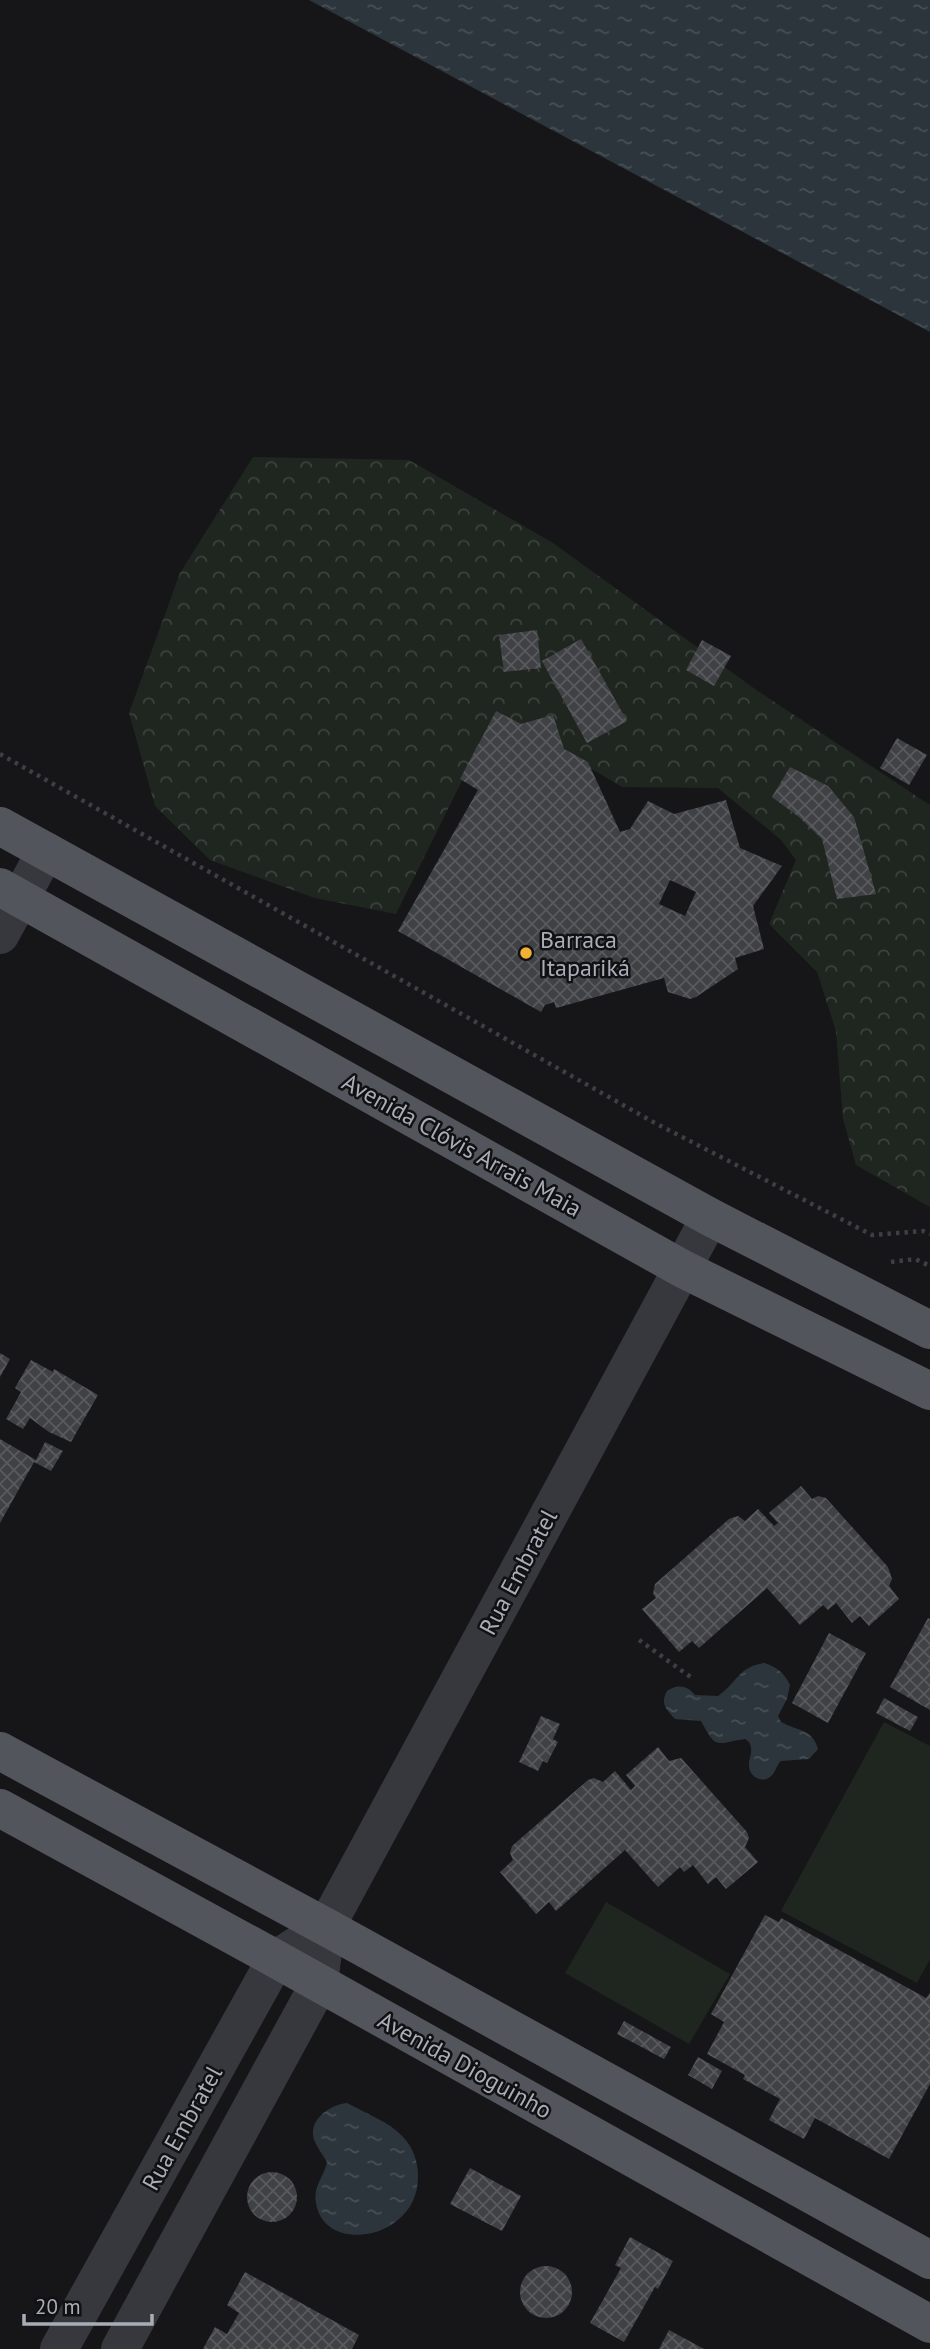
<svg xmlns="http://www.w3.org/2000/svg" width="930" height="2349" font-family="'PT Sans',sans-serif">
  <defs>
    <pattern id="forest-crowns" width="20" height="18" patternUnits="userSpaceOnUse" patternTransform="scale(1.75)"><rect width="20" height="18" fill="#1e261f"/><path d="M2 6a3 3 0 1 1 6 0M12 15a3 3 0 1 1 6 0" fill="none" stroke="#3c433d"/></pattern>
    <pattern id="water-ripples" width="26" height="14" patternUnits="userSpaceOnUse" patternTransform="scale(1.75)"><rect width="26" height="14" fill="#2c353c"/><path d="M2 4q2-2 4 0t4 0M15 11q2-2 4 0t4 0" fill="none" stroke="#485056"/></pattern>
    <pattern id="building-cross-hatch" width="8" height="8" patternUnits="userSpaceOnUse" patternTransform="scale(1.75)"><rect width="8" height="8" fill="#404145"/><path d="M0 0l8 8M0 8l8-8" fill="none" stroke="#595a5e"/></pattern>
  </defs>
  <rect width="100%" height="100%" fill="#161618"/>
  <path fill="url(#forest-crowns)" d="M 253,457 L 409,460 L 553,543 L 755,689 L 930,805 L 930,1207 L 856,1165 L 843,1119 L 836,1031 L 817,972 L 769,924 L 796,860 L 781,840 L 718,788 L 622,787 L 496,712 L 396,914 L 315,898 L 210,860 L 155,806 L 129,713 L 180,573 Z"/>
  <g fill="#1e261f">
    <path d="M 884,1722 L 930,1746 L 930,1959 L 917,1983 L 781,1911 Z"/>
    <path d="M 606,1902 L 730,1974 L 689,2044 L 565,1973 Z"/>
  </g>
  <g fill="url(#water-ripples)">
    <path d="M 309,0 L 930,0 L 930,332 Z"/>
    <path d="M 764,1663 C 777,1667 784,1673 790,1685 L 787,1699 L 778,1716 L 781,1722 C 797,1731 813,1729 818,1749 L 809,1759 L 781,1761 C 776,1766 776,1771 772,1775 C 764,1785 748,1777 749,1764 C 749,1759 752,1754 751,1748 C 750,1742 749,1742 745,1739 C 716,1743 717,1751 701,1721 L 675,1719 C 666,1709 660,1704 667,1691 C 678,1684 687,1685 695,1695 L 718,1696 C 738,1682 738,1667 764,1663 Z"/>
    <path d="M 347,2103 C 365,2113 390,2122 403,2137 C 413,2147 418,2162 418,2176 C 419,2240 324,2256 316,2203 C 313,2186 324,2177 327,2162 C 323,2155 318,2149 315,2142 C 306,2120 330,2105 347,2103 Z"/>
  </g>
  <g fill="url(#building-cross-hatch)" fill-rule="evenodd">
    <path d="M 537,630 L 541,668 L 504,672 L 499,635 Z"/>
    <path d="M 581,639 L 627,721 L 587,743 L 542,661 Z"/>
    <path d="M 702,640 L 731,656 L 714,686 L 686,670 Z"/>
    <path d="M 496,711 L 521,724 L 553,715 L 564,749 L 588,762 L 620,832 L 630,829 L 648,801 L 674,814 L 726,800 L 740,848 L 782,866 L 753,906 L 764,949 L 735,958 L 738,969 L 696,997 L 690,999 L 668,992 L 664,978 L 556,1008 L 554,1002 L 545,1005 L 541,1012 L 398,931 L 478,790 L 460,779 ZM 670,880 L 696,892 L 685,916 L 659,904 Z"/>
    <path d="M 897,738 L 927,755 L 909,785 L 880,768 Z"/>
    <path d="M 790,767 L 828,786 L 854,817 L 876,894 L 837,899 L 822,839 L 799,817 L 772,797 Z"/>
    <path d="M 0,1353 L 10,1359 L 0,1377 Z"/>
    <path d="M 31,1360 L 53,1372 L 54,1369 L 98,1395 L 71,1442 L 49,1432 L 30,1418 L 23,1429 L 6,1419 L 21,1392 L 15,1388 Z"/>
    <path d="M 0,1439 L 36,1460 L 45,1442 L 63,1451 L 51,1471 L 34,1462 L 0,1523 Z"/>
    <path d="M 801,1486 L 812,1499 L 818,1496 L 826,1498 L 888,1567 L 892,1579 L 889,1586 L 899,1599 L 869,1626 L 860,1616 L 852,1623 L 836,1603 L 828,1610 L 823,1605 L 800,1625 L 767,1588 L 699,1648 L 692,1641 L 679,1652 L 642,1609 L 656,1598 L 653,1594 L 655,1584 L 729,1519 L 738,1516 L 745,1521 L 758,1509 L 774,1526 L 778,1523 L 769,1513 Z"/>
    <path d="M 928,1618 L 930,1619 L 930,1710 L 890,1687 Z"/>
    <path d="M 829,1633 L 866,1653 L 828,1723 L 792,1703 Z"/>
    <path d="M 884,1698 L 918,1717 L 910,1731 L 876,1713 Z"/>
    <path d="M 541,1716 L 560,1724 L 553,1739 L 558,1742 L 547,1763 L 543,1761 L 538,1771 L 519,1762 Z"/>
    <path d="M 658,1747 L 669,1761 L 681,1758 L 747,1832 L 749,1838 L 745,1847 L 758,1862 L 726,1889 L 716,1877 L 708,1884 L 693,1865 L 684,1872 L 680,1867 L 658,1887 L 625,1850 L 556,1911 L 549,1902 L 536,1914 L 500,1872 L 513,1860 L 510,1853 L 512,1846 L 588,1780 L 594,1778 L 603,1782 L 615,1771 L 631,1790 L 635,1786 L 626,1775 Z"/>
    <path d="M 765,1915 L 779,1922 L 781,1918 L 926,1998 L 930,1993 L 930,2084 L 889,2159 L 815,2118 L 804,2139 L 769,2120 L 780,2099 L 743,2079 L 745,2075 L 707,2054 L 724,2022 L 711,2014 Z"/>
    <path d="M 624,2021 L 671,2047 L 664,2059 L 617,2034 Z"/>
    <path d="M 698,2057 L 722,2071 L 712,2089 L 688,2075 Z"/>
    <path d="M 470,2168 L 521,2196 L 502,2231 L 450,2204 Z"/>
    <circle cx="272" cy="2197" r="25"/>
    <path d="M 630,2237 L 673,2261 L 658,2289 L 655,2287 L 624,2342 L 590,2323 L 621,2268 L 615,2265 Z"/>
    <circle cx="546" cy="2292" r="26"/>
    <path d="M 245,2272 L 359,2335 L 352,2349 L 203,2349 L 215,2327 L 227,2334 L 239,2313 L 227,2305 Z"/>
    <path d="M 669,2330 L 704,2349 L 659,2349 Z"/>
  </g>
  <g fill="none" stroke-linecap="round" stroke-linejoin="round">
    <g stroke="#3d3f44" stroke-width="4.5" stroke-dasharray="3.5 5" stroke-linecap="butt">
      <path d="M 0,754 L 655,1123 L 872,1235 L 923,1231 L 930,1234"/>
      <path d="M 891,1262 L 915,1259 L 930,1266"/>
      <path d="M 639,1640 L 692,1678"/>
    </g>
    <g stroke="#37383d" stroke-width="38">
      <path d="M 0,935 L 46,851"/>
      <path d="M 59,2349 L 276,1959 L 326,1927"/>
      <path d="M 120,2349 L 319,1984 L 326,1927 L 710,1217"/>
    </g>
    <g stroke="#53555c" stroke-width="38">
      <path d="M 0,826 L 710,1217 L 930,1330"/>
      <path d="M 0,887 L 683,1269 L 930,1391"/>
      <path d="M 0,1751 L 326,1927 L 930,2260"/>
      <path d="M 0,1808 L 276,1959 L 930,2324"/>
    </g>
  </g>
  <circle fill="#f2b134" stroke="#111113" stroke-width="2.5" cx="526" cy="953" r="7"/>
  <g text-anchor="middle" dominant-baseline="central" stroke-width="5" stroke-linejoin="round" paint-order="stroke">
    <g font-size="24" fill="#a8adb8" stroke="#111113" text-anchor="start">
      <text x="540" y="939">Barraca<tspan x="540" dy="28">Itapariká</tspan></text>
    </g>
    <g font-size="24" fill="#a8adb8" stroke="#111113">
      <text transform="translate(462 1145) rotate(29)">Avenida Clóvis Arrais Maia</text>
      <text transform="translate(518 1572) rotate(-62)">Rua Embratel</text>
      <text transform="translate(465 2065) rotate(29)">Avenida Dioguinho</text>
      <text transform="translate(182 2128) rotate(-61)">Rua Embratel</text>
    </g>
  </g>
  <path d="M24 2314v10h128v-10" fill="none" stroke="#a8adb8" stroke-width="3.5"/>
  <text x="35" y="2314" font-size="21" fill="#a8adb8" stroke="#111113" stroke-width="5" paint-order="stroke">20 m</text>
</svg>
